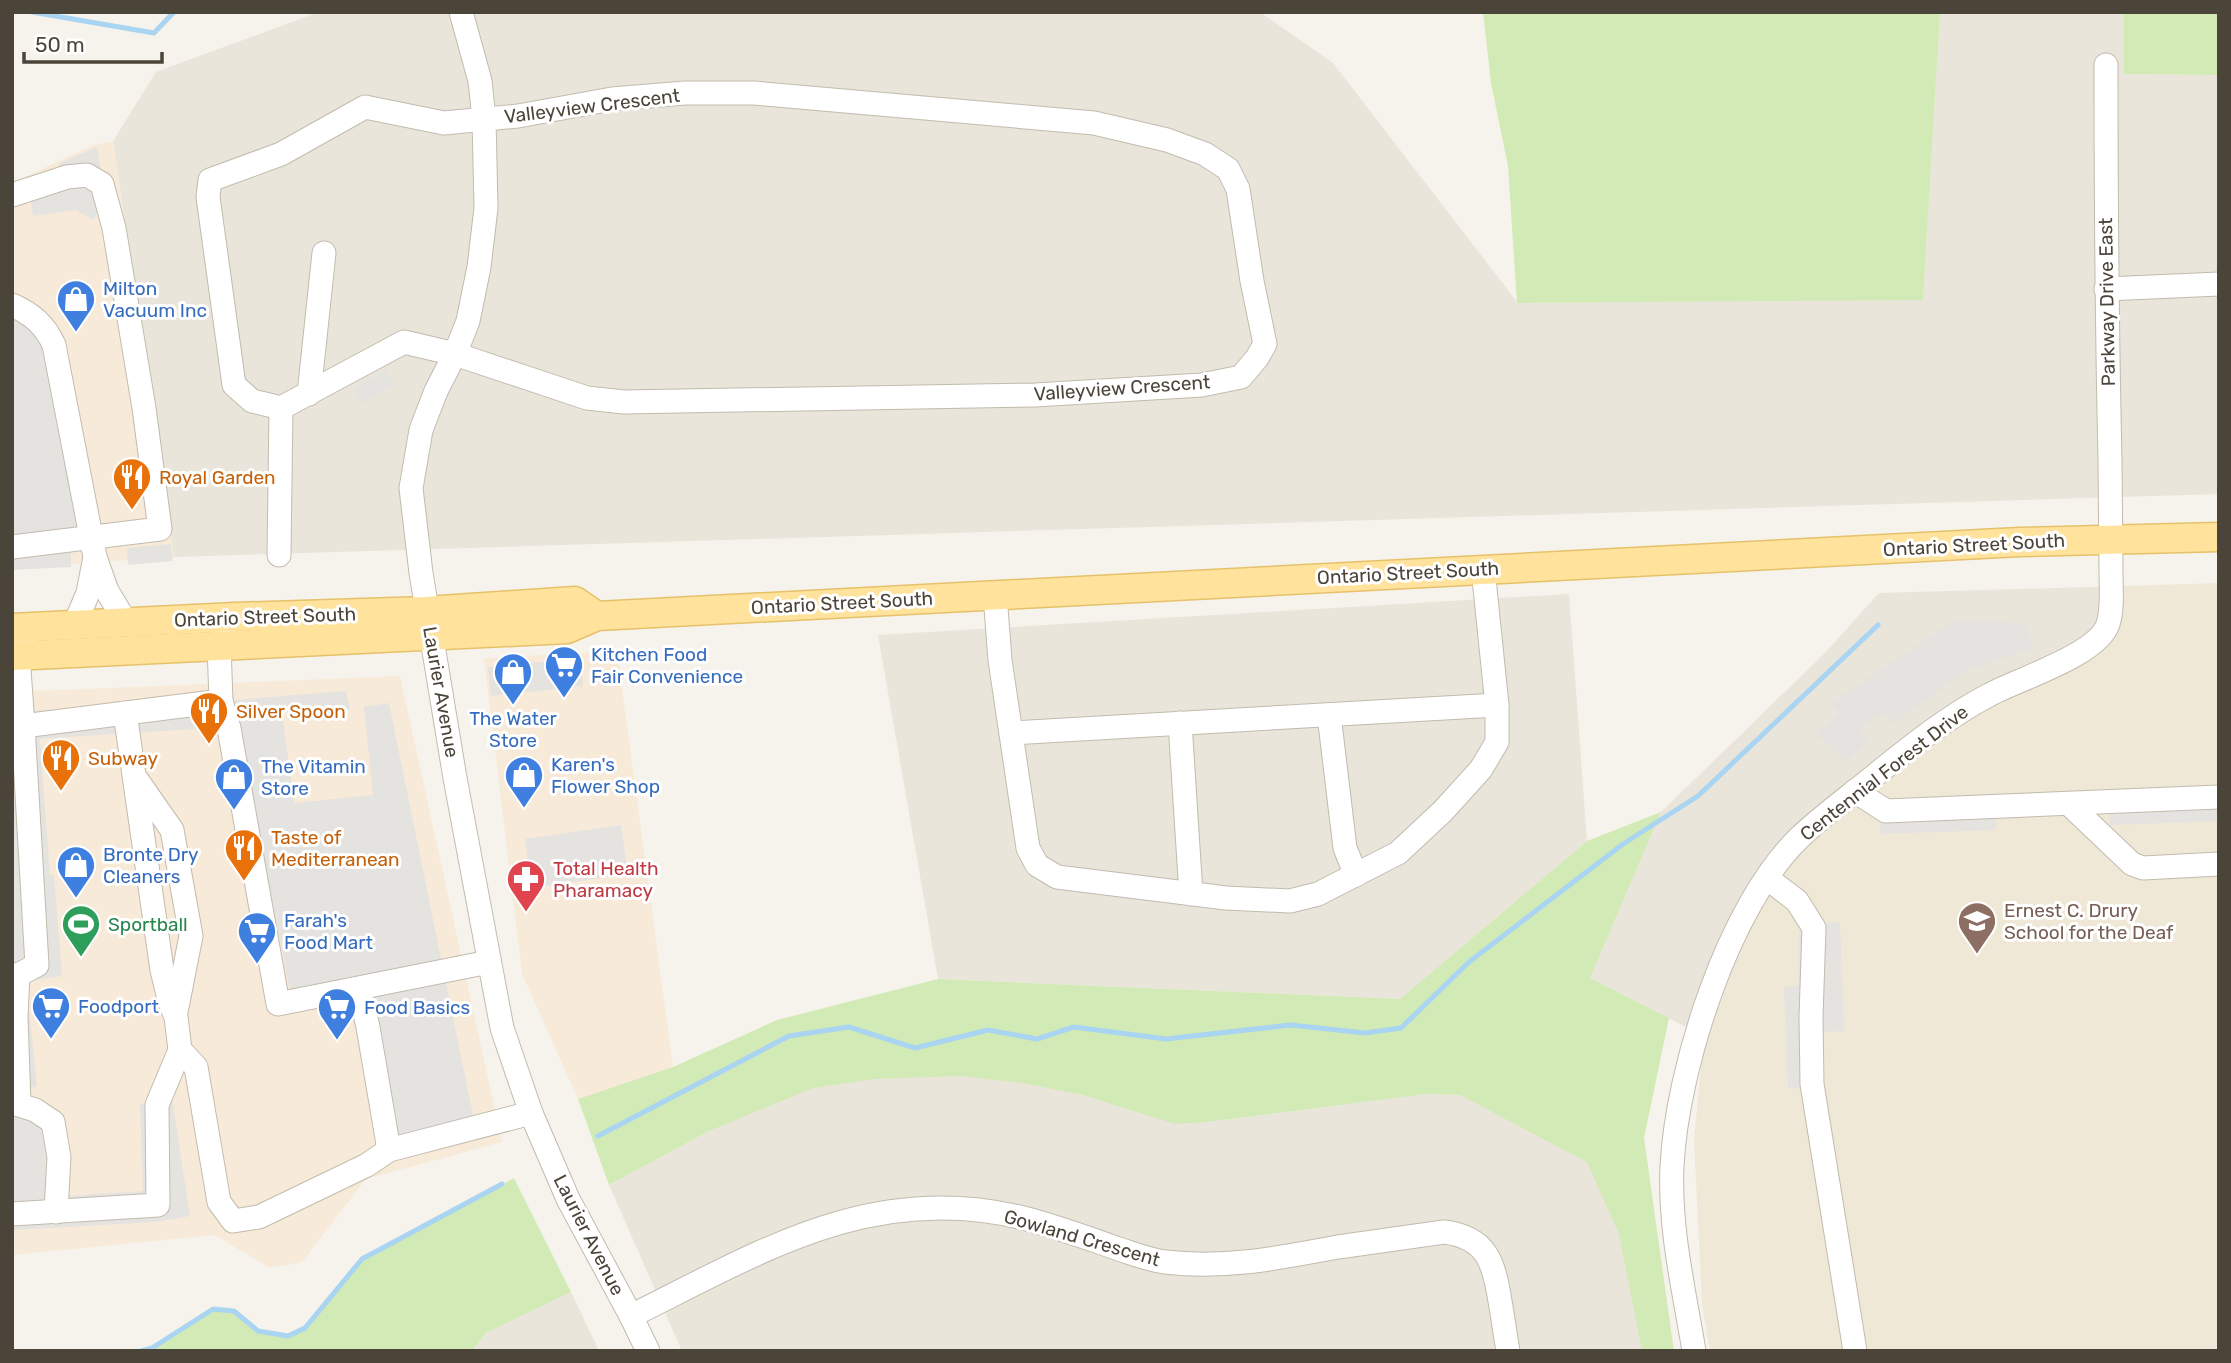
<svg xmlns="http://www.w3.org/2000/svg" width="2231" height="1363" font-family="Rubik,sans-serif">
  <rect width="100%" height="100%" fill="#f6f3ec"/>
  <g fill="#eae5da">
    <path d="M 319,12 L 1260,12 L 1333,63 L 1518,303 L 1923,299 L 1940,12 L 2124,12 L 2124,74 L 2219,75 L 2219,494 L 174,557 L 113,141 L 156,72 Z"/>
    <path d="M 2125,586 L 2120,627 L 2116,638 L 2104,651 L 2077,668 L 1704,1036 L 1590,978 L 1661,812 L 1823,655 L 1879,593 Z"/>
    <path d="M 1569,594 L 1587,841 L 1400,999 L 938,979 L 878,635 Z"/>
    <path d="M 837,1062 L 1024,1066 L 1207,1122 L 1427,1094 L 1501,1096 L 1615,1171 L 1665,1351 L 682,1351 L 609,1185 Z"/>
    <path d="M 571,1292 L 599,1351 L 472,1351 L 486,1333 Z"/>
  </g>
  <g fill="#f7ead8">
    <path d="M 113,141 L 174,557 L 12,568 L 12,183 L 91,146 Z"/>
    <path d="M 617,651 L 673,1067 L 578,1099 L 522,974 L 484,658 Z"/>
    <path d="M 400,676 L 502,1142 L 366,1179 L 302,1262 L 269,1268 L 215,1235 L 12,1255 L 12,692 Z"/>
  </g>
  <path fill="#efe8d6" d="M 2219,583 L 2219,1351 L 1710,1351 L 1702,1304 L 1694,1139 L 1704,1036 L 1751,922 L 1791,860 L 1810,838 L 1959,723 L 1997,700 L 2077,668 L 2104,651 L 2116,638 L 2120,627 L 2125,586 Z"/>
  <g fill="#d2eab5">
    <path d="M 1483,12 L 1940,12 L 1923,300 L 1517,303 L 1508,166 L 1491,83 Z"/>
    <path d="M 2124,12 L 2219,12 L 2219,75 L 2124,74 Z"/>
    <path d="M 1661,812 L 1590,978 L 1669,1018 L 1644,1138 L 1674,1351 L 1642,1351 L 1619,1234 L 1587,1162 L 1460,1095 L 1427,1094 L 1207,1122 L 1175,1124 L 1083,1095 L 1022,1083 L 960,1076 L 875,1079 L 813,1088 L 709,1131 L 609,1185 L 578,1099 L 673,1067 L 777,1020 L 938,979 L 1400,999 L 1587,841 Z"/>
    <path d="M 514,1178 L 571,1292 L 486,1333 L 472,1351 L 141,1351 L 152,1348 L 213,1309 L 234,1311 L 258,1331 L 288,1336 L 305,1328 L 362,1259 Z"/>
  </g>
  <g fill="#e5e3e0">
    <path d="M 97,147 L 101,171 L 101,208 L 93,220 L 76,210 L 33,216 L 29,188 L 56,181 L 60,163 Z"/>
    <path d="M 12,312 L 47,332 L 77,524 L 79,544 L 71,553 L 71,567 L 12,570 Z"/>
    <path d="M 386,370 L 395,385 L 361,404 L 353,389 Z"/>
    <path d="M 171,544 L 173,561 L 128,565 L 127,548 Z"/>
    <path d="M 1954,621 L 2026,623 L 2034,648 L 1970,669 L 1892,724 L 1883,712 L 1858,730 L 1869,740 L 1847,761 L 1816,734 L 1840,713 L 1831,703 Z"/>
    <path d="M 580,658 L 583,686 L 491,696 L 488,667 Z"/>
    <path d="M 346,691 L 350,709 L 282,713 L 294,803 L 373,795 L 364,707 L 389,703 L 475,1125 L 392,1137 L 365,993 L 292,1001 L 238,726 L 40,739 L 50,875 L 54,875 L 62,976 L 12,984 L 12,712 L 221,701 Z"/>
    <path d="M 2219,806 L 2219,821 L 2110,825 L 2110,811 Z"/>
    <path d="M 1996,815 L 1996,830 L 1880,834 L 1880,819 Z"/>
    <path d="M 621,825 L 628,874 L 532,888 L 525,839 Z"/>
    <path d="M 1840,922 L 1844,1031 L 1820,1032 L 1825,1090 L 1788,1088 L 1784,988 L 1798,985 L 1799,924 Z"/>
    <path d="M 12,987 L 28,998 L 37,1087 L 23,1088 L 24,1101 L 56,1124 L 63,1196 L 143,1191 L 140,1104 L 172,1098 L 190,1216 L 156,1222 L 12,1230 Z"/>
  </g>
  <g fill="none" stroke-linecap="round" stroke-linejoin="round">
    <g stroke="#a9d4f2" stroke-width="5">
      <path d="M 32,12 L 154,33 L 174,12"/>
      <path d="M 598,1136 L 789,1036 L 849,1027 L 915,1048 L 988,1030 L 1037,1039 L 1074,1027 L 1166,1039 L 1291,1025 L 1365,1033 L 1401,1028 L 1469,962 L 1623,844 L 1698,796 L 1878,625"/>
      <path d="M 141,1351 L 152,1348 L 213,1309 L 234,1311 L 258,1331 L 288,1336 L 305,1328 L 362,1259 L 502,1184"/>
    </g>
    <g stroke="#c2bbae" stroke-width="25">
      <g id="minor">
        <path d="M 461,12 L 480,81 L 484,119 L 486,208 L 479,267 L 468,321 L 455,354 L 436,391 L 421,430 L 411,488 L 421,573 L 455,778 L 502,1028 L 531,1113 L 568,1199 L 631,1316 L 648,1351"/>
        <path d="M 685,93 L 754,93 L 1094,123 L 1167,140 L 1205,154 L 1228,169 L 1238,189 L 1252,281 L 1265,344 L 1257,358 L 1241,377 L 1202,385 L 1035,395 L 624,402 L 587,398 L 455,354 L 404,342 L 281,408 L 252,401 L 234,385 L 208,197 L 210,180 L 281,154 L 365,107 L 444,123 L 518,116 L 612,99 Z"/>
        <path d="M 12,195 L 67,177 L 87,175 L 102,184 L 114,228 L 144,408 L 160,529 L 12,547"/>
        <path d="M 2106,289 L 2219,284"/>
        <path d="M 12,305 C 32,314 45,325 54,345 L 95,557 L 107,591 L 127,624"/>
        <path d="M 309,394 L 324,253"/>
        <path d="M 279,555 L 281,408"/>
        <path d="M 995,595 L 1000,660 L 1028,848 L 1037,865 L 1057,877 L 1226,898 L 1290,901 L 1318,894 L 1398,853 L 1443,811 L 1481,769 L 1497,742 L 1497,705 L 1483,569"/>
        <path d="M 74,626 L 88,593 L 95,557"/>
        <path d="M 227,632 L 219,645 L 221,701 L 229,728 L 278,1004 L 489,962"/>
        <path d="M 1329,715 L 1345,848 L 1356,875"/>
        <path d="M 1180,723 L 1191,894"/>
        <path d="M 12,727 L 23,726 L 18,655 L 24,640"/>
        <path d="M 1011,733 L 1497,705"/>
        <path d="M 137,780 L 172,830 L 191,936 L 176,1012"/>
        <path d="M 1855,791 L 1886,811 L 2219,797"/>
        <path d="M 2069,804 L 2132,864 L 2143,868 L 2219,864"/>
        <path d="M 1767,878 L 1797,901 L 1814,928 L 1811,1017 L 1812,1084 L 1855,1351"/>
        <path d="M 12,975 L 18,975 L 37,965 L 23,726 L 221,701"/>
        <path d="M 18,975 L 16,1016 L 19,1105 L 35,1110 L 53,1122 L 59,1157 L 56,1212"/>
        <path d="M 359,989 L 368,1027 L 389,1150 L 531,1113"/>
        <path d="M 180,1050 L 196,1067 L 219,1202 L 233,1221 L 259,1217 L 367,1165 L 389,1150"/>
        <path d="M 12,1214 L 158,1205 L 157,1105 L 180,1050 L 176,1017 L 170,1003 L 162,970 L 125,713"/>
        <path d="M 631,1316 C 760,1252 873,1181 1023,1218 C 1055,1226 1087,1238 1119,1249 C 1134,1254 1149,1260 1165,1262 C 1226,1269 1279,1258 1338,1247 C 1373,1242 1409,1237 1444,1232 C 1487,1237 1494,1263 1500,1301 C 1503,1318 1505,1334 1508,1351"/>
        <path d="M 1694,1351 C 1684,1290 1669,1228 1672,1166 C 1677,1069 1728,907 1799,838 C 1824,814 1853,794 1879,772 C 1914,744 1949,716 1989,695 C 2018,679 2098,655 2108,624 C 2113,609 2111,588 2111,572 C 2111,535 2110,497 2110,460 C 2107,329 2106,197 2106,65"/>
      </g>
    </g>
    <g stroke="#e6c16a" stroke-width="31">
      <g id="major">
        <path d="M 12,628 L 235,617 L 426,611 L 575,601 L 597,616"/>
        <path d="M 12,656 L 567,629 L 597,616 L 2020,542 L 2219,537"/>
      </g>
    </g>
    <use href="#minor" stroke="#fff" stroke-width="23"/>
    <use href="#major" stroke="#ffe39c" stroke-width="28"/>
  </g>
  <defs>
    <g id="shop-pin" transform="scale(2.0125)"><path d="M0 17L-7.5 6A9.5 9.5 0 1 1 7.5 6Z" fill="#3f7fe0" stroke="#fff"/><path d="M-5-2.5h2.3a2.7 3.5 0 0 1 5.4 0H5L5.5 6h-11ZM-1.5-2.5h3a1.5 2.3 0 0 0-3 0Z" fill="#fff"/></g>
    <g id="restaurant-pin" transform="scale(2.0125)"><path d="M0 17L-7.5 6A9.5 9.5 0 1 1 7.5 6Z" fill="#e8710a" stroke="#fff"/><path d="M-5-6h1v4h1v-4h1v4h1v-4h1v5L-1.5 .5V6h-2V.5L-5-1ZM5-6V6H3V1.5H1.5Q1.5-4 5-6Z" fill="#fff"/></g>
    <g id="supermarket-pin" transform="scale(2.0125)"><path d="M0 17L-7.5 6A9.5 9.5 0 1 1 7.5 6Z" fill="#3f7fe0" stroke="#fff"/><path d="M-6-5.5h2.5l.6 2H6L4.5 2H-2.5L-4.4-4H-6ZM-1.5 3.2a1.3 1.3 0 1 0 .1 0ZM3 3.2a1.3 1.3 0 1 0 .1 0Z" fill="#fff"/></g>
    <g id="pharmacy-pin" transform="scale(2.0125)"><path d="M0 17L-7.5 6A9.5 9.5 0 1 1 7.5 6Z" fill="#e0444e" stroke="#fff"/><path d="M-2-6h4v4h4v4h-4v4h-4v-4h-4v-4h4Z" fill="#fff"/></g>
    <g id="school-pin" transform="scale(2.0125)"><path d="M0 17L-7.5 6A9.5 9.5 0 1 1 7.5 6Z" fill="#8d6e63" stroke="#fff"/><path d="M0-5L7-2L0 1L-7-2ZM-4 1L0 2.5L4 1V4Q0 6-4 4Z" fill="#fff"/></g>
    <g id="stadium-pin" transform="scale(2.0125)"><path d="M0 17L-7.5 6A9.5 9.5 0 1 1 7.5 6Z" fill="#2e9e5b" stroke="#fff"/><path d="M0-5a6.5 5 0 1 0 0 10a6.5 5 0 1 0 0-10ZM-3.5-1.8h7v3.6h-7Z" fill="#fff"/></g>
  </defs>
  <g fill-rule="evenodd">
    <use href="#shop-pin" x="76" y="299"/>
    <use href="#restaurant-pin" x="132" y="477"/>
    <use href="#supermarket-pin" x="564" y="665"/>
    <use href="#shop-pin" x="513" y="672"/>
    <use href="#restaurant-pin" x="209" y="711"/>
    <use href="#restaurant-pin" x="61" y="758"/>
    <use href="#shop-pin" x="524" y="775"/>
    <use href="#shop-pin" x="234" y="777"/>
    <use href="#restaurant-pin" x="244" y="848"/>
    <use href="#shop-pin" x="76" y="865"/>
    <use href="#pharmacy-pin" x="526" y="879"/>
    <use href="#school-pin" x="1977" y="921"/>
    <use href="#stadium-pin" x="81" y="924"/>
    <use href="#supermarket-pin" x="257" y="931"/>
    <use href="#supermarket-pin" x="51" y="1006"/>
    <use href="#supermarket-pin" x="337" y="1007"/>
  </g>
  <g text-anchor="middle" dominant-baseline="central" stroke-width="6" stroke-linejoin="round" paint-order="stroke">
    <g font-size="19" fill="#4b4439" stroke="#fff">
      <text transform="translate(592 106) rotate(-7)">Valleyview Crescent</text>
      <text transform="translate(2107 302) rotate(-91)">Parkway Drive East</text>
      <text transform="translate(1122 388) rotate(-4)">Valleyview Crescent</text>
      <text transform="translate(1974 545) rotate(-3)">Ontario Street South</text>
      <text transform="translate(1408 573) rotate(-3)">Ontario Street South</text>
      <text transform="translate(842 603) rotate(-3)">Ontario Street South</text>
      <text transform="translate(265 617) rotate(-2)">Ontario Street South</text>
      <text transform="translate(441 692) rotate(80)">Laurier Avenue</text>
      <text transform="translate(1884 773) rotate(-38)">Centennial Forest Drive</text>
      <text transform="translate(589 1235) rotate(63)">Laurier Avenue</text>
      <text transform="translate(1082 1238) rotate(16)">Gowland Crescent</text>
    </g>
    <g font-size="19" fill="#366cbe" stroke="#fff" text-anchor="start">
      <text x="103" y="288">Milton<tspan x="103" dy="22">Vacuum Inc</tspan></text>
      <text x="591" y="654">Kitchen Food<tspan x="591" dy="22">Fair Convenience</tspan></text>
      <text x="513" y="718" text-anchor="middle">The Water<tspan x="513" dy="22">Store</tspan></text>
      <text x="551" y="764">Karen's<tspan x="551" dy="22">Flower Shop</tspan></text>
      <text x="261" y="766">The Vitamin<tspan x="261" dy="22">Store</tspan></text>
      <text x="103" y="854">Bronte Dry<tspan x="103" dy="22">Cleaners</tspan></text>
      <text x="284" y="920">Farah's<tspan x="284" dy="22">Food Mart</tspan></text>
      <text x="78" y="1006">Foodport</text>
      <text x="364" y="1007">Food Basics</text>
    </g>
    <g font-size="19" fill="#c56008" stroke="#fff" text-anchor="start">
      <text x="159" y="477">Royal Garden</text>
      <text x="236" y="711">Silver Spoon</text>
      <text x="88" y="758">Subway</text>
      <text x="271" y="837">Taste of<tspan x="271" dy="22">Mediterranean</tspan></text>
    </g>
    <g font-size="19" fill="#be3a42" stroke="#fff" text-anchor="start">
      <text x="553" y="868">Total Health<tspan x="553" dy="22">Pharamacy</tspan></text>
    </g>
    <g font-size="19" fill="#785e54" stroke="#fff" text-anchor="start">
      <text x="2004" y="910">Ernest C. Drury<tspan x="2004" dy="22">School for the Deaf</tspan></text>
    </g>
    <g font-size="19" fill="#27864d" stroke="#fff" text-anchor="start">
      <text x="108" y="924">Sportball</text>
    </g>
  </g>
  <rect width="2231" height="1363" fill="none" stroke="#4b4439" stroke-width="28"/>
  <path d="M24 52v10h138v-10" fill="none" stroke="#4b4439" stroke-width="3.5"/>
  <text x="35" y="52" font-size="21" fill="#4b4439" stroke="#ffffff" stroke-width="5" paint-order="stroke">50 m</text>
</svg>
